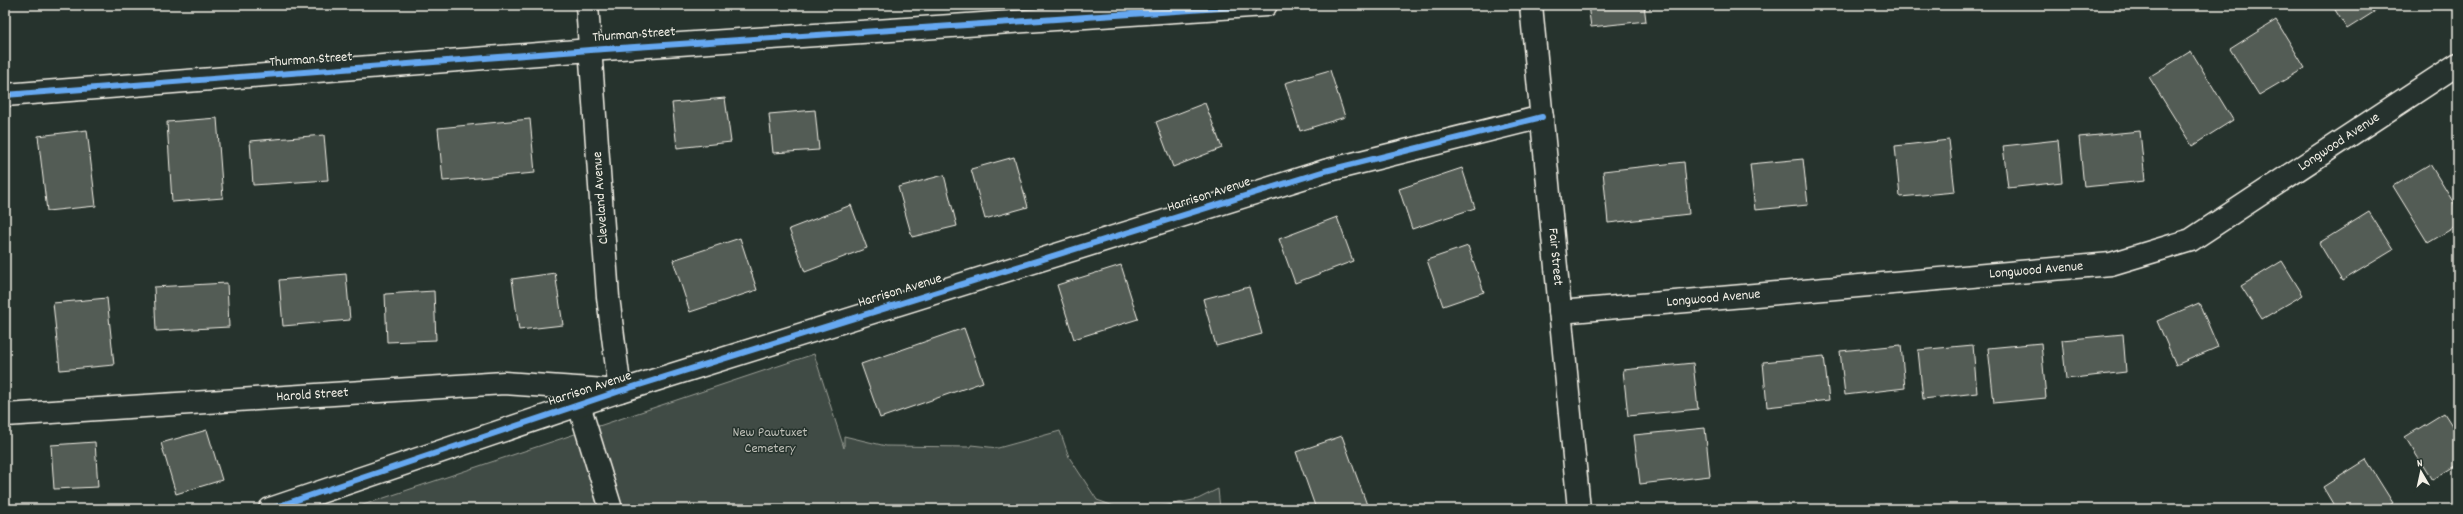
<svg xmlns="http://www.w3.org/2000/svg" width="2463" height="514" font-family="Dekko,sans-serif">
  <rect width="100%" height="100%" fill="#26332d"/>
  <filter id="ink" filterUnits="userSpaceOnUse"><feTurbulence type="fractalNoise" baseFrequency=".025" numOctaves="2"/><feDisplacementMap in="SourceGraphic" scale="8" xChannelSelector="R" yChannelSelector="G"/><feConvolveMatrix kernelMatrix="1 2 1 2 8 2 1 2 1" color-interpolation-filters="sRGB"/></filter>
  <g filter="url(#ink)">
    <g fill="#414b45" stroke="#9a9e96">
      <path d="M 814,354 L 844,448 L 844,436 L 886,446 L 971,447 L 971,445 L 998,448 L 1060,431 L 1069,457 L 1097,500 L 1122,509 L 351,509 Z"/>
      <path d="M 1218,489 L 1220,509 L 1149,509 L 1198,499 Z"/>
    </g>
    <g fill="#525c55" stroke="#f4f1e8">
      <path d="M 1588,5 L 1644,5 L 1646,21 L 1591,27 Z"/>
      <path d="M 2332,5 L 2385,5 L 2347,29 Z"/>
      <path d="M 2276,20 L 2305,68 L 2259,95 L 2230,49 Z"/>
      <path d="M 2191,51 L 2233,120 L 2192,146 L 2149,77 Z"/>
      <path d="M 1330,70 L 1345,117 L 1300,131 L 1285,83 Z"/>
      <path d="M 725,98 L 731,142 L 677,148 L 672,103 Z"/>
      <path d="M 1205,103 L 1222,148 L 1173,167 L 1156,122 Z"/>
      <path d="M 815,110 L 819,150 L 773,153 L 769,114 Z"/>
      <path d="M 217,118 L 223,198 L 172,202 L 167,122 Z"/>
      <path d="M 530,119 L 535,173 L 443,181 L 438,128 Z"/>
      <path d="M 87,130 L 96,206 L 47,211 L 38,136 Z"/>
      <path d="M 2140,131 L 2145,181 L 2084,187 L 2079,137 Z"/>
      <path d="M 324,135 L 328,180 L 253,185 L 250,141 Z"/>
      <path d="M 1949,140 L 1955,192 L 1900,197 L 1895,146 Z"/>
      <path d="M 2058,140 L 2062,182 L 2008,188 L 2003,146 Z"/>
      <path d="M 1014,157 L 1028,207 L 985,219 L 971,169 Z"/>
      <path d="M 1803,159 L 1808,205 L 1755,210 L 1750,164 Z"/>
      <path d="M 1684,162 L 1689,214 L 1608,223 L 1603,171 Z"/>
      <path d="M 2430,164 L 2458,210 L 2458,225 L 2428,243 L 2393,186 Z"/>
      <path d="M 1462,168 L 1475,208 L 1412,229 L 1399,189 Z"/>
      <path d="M 5,171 L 8,206 L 5,207 Z"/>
      <path d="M 944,175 L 957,226 L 912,237 L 898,187 Z"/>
      <path d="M 851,205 L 867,248 L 805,272 L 789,229 Z"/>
      <path d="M 2369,212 L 2393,250 L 2342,281 L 2319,243 Z"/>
      <path d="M 1337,217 L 1353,261 L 1295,283 L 1279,239 Z"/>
      <path d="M 740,238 L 757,290 L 690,312 L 673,260 Z"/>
      <path d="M 1468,246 L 1484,292 L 1443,306 L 1427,260 Z"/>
      <path d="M 2282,261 L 2303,295 L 2262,319 L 2241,286 Z"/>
      <path d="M 1121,265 L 1138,319 L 1074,339 L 1057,285 Z"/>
      <path d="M 555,273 L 563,325 L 519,330 L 512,279 Z"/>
      <path d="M 346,274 L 350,320 L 283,326 L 279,280 Z"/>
      <path d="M 227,283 L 229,327 L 156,331 L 154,287 Z"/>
      <path d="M 1249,287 L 1262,334 L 1216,346 L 1203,299 Z"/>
      <path d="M 434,291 L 436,340 L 387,342 L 385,294 Z"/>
      <path d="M 107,298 L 114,365 L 60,370 L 53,303 Z"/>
      <path d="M 2199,303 L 2218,347 L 2176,365 L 2157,321 Z"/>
      <path d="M 964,328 L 983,382 L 880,418 L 861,364 Z"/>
      <path d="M 2123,334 L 2126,372 L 2066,379 L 2062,340 Z"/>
      <path d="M 2041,343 L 2046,398 L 1994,403 L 1988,348 Z"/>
      <path d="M 1901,345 L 1905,388 L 1845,395 L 1840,351 Z"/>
      <path d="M 1973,345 L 1977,393 L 1923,399 L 1918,350 Z"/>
      <path d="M 1824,356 L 1829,400 L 1767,407 L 1763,362 Z"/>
      <path d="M 1693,363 L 1698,409 L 1628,416 L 1623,370 Z"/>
      <path d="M 2444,413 L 2458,435 L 2458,464 L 2432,480 L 2405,437 Z"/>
      <path d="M 1705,428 L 1710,476 L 1640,484 L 1634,435 Z"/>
      <path d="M 207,430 L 222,480 L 176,494 L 161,443 Z"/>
      <path d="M 1342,436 L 1367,505 L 1356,509 L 1316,509 L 1296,452 Z"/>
      <path d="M 95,442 L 98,487 L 54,489 L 51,445 Z"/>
      <path d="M 2366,460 L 2393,503 L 2383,509 L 2336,509 L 2323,487 Z"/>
    </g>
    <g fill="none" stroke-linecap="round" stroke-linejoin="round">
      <g stroke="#f4f1e8" stroke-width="25">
        <g id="minor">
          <path id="s1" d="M 1531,5 L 1579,509"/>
          <path d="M 5,95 L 590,50 L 1266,5"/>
          <path id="s2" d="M 1560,312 L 2111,264 L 2191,240 L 2458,64"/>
          <path d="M 579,405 L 611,509"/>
          <path id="s3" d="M 5,415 L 504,383 L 620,391 L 608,297 L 587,5"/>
          <path d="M 270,509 L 620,391 L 1325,171 L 1542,117"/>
        </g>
      </g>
      <use href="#minor" stroke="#26332d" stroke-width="22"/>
      <g stroke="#26332d" stroke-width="8">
        <g id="cycleway">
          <path d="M 5,95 L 590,50 L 1266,5"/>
          <path d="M 270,509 L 620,391 L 1325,171 L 1542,117"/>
        </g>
      </g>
      <use href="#cycleway" stroke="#66a8f1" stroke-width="6"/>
    </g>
  </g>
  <g text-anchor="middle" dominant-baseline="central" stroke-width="3" stroke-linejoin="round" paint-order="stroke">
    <g font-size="14" fill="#f4f1e8" stroke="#26332d">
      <text transform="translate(634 35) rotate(-4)">Thurman Street</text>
      <text transform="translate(311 60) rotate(-4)">Thurman Street</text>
      <text stroke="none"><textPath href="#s2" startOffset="814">Longwood Avenue</textPath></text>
      <text transform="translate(1209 195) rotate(-18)">Harrison Avenue</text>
      <text transform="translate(601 198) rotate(-94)">Cleveland Avenue</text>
      <text stroke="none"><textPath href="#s1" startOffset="253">Fair Street</textPath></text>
      <text stroke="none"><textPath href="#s2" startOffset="478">Longwood Avenue</textPath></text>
      <text transform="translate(900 291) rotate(-17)">Harrison Avenue</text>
      <text stroke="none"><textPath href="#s2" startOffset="154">Longwood Avenue</textPath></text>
      <text transform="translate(590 389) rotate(-18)">Harrison Avenue</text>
      <text stroke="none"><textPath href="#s3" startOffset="308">Harold Street</textPath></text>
    </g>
    <g font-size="14" fill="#bebfb7" stroke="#26332d">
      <text x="770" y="433">New Pawtuxet<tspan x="770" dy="16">Cemetery</tspan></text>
    </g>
  </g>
  <rect width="2463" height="514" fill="none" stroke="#26332d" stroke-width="20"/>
  <rect x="10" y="10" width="2443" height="494" fill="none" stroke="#f4f1e8" stroke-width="1.5" filter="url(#ink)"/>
  <g transform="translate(2421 472) rotate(351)" stroke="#26332d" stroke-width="3" paint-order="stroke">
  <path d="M0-3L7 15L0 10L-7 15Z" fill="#f4f1e8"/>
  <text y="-6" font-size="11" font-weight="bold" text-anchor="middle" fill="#f4f1e8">N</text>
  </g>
</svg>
